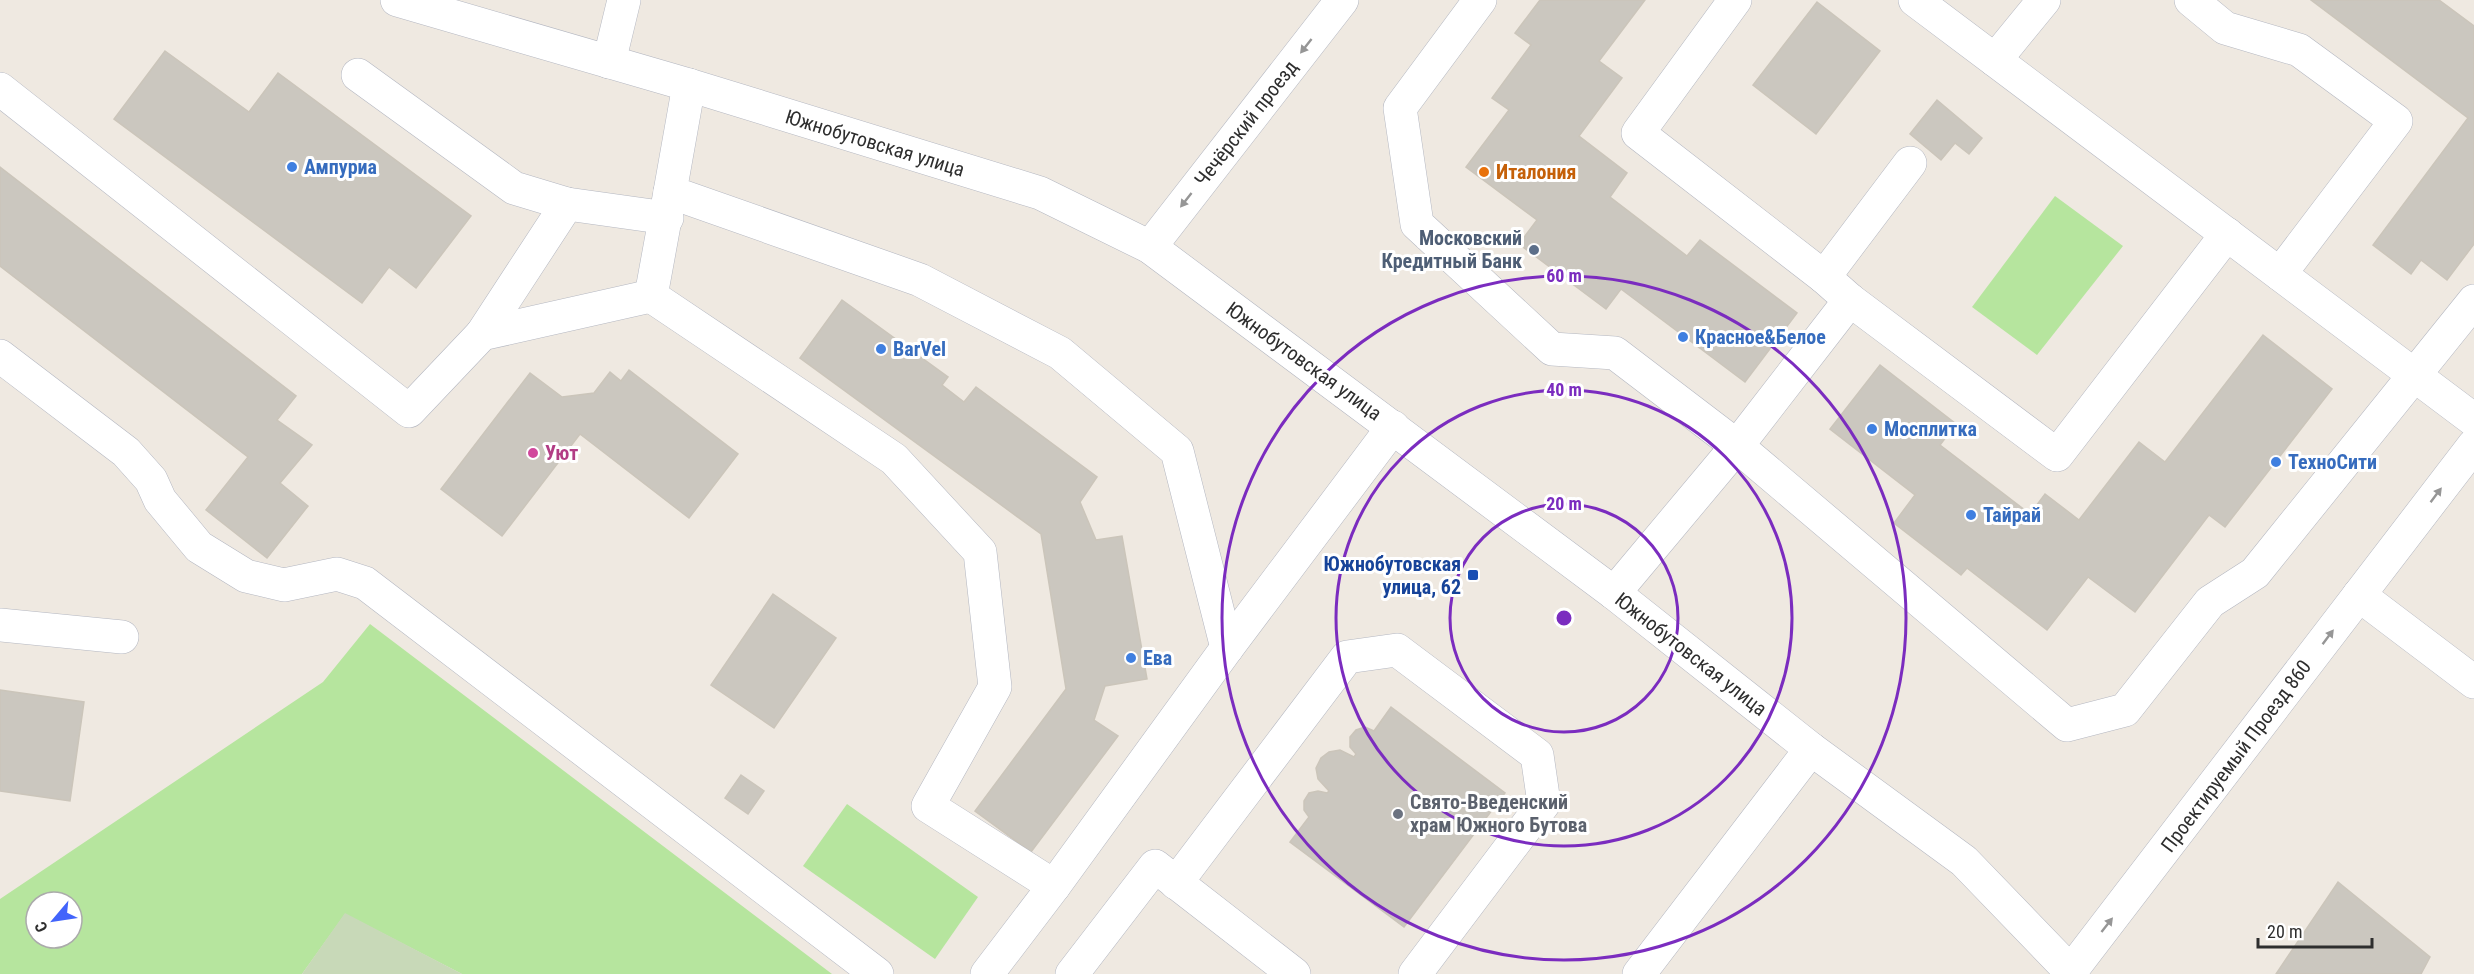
<svg xmlns="http://www.w3.org/2000/svg" width="2474" height="974" font-family="'Roboto Condensed',sans-serif">
  <rect width="100%" height="100%" fill="#efe9e1"/>
  <g fill="#b6e59e" fill-rule="evenodd">
    <path d="M 2055,196 L 2123,246 L 2037,355 L 1972,307 Z"/>
    <path d="M 370,624 L 832,974 L 462,974 L 345,914 L 302,974 L 0,974 L 0,899 L 323,682 ZM 36,902 L 72,902 L 72,938 L 36,938 Z"/>
    <path d="M 847,804 L 978,897 L 935,959 L 803,866 Z"/>
  </g>
  <path fill="#c8d9b8" d="M 345,913 L 462,974 L 302,974 Z"/>
  <g fill="#cbc7bf" stroke="#cbc5ba" stroke-width="1.5">
    <path d="M 1540,0 L 1645,0 L 1599,61 L 1622,78 L 1579,136 L 1627,173 L 1610,197 L 1687,256 L 1700,240 L 1797,313 L 1745,382 L 1621,289 L 1606,309 L 1519,244 L 1537,220 L 1466,167 L 1509,110 L 1492,98 L 1531,45 L 1515,33 Z"/>
    <path d="M 2311,0 L 2439,0 L 2474,26 L 2474,244 L 2447,280 L 2421,260 L 2411,274 L 2373,245 L 2468,118 Z"/>
    <path d="M 1817,2 L 1880,51 L 1816,134 L 1753,85 Z"/>
    <path d="M 165,51 L 249,112 L 278,73 L 471,216 L 416,288 L 389,267 L 362,303 L 114,119 Z"/>
    <path d="M 1937,100 L 1982,138 L 1969,154 L 1955,143 L 1941,160 L 1910,134 Z"/>
    <path d="M 0,167 L 296,396 L 277,420 L 312,445 L 280,483 L 308,506 L 267,558 L 206,510 L 248,457 L 0,266 Z"/>
    <path d="M 842,300 L 948,377 L 942,385 L 964,402 L 976,387 L 1097,477 L 1080,502 L 1096,540 L 1122,536 L 1147,679 L 1105,686 L 1094,720 L 1118,736 L 1031,852 L 975,811 L 1066,689 L 1041,534 L 800,358 Z"/>
    <path d="M 2263,335 L 2332,389 L 2225,527 L 2209,515 L 2135,612 L 2088,577 L 2047,630 L 1967,568 L 1961,575 L 1894,523 L 1915,495 L 1830,429 L 1880,365 L 1956,424 L 1940,445 L 2030,514 L 2045,494 L 2079,520 L 2139,442 L 2165,462 Z"/>
    <path d="M 629,370 L 738,454 L 689,518 L 580,434 L 502,536 L 441,489 L 530,373 L 562,397 L 594,393 L 610,372 L 621,381 Z"/>
    <path d="M 773,594 L 836,638 L 774,728 L 711,685 Z"/>
    <path d="M 0,690 L 84,702 L 70,801 L 0,791 Z"/>
    <path d="M 1391,707 L 1505,793 L 1404,927 L 1290,842 L 1309,817 L 1304,810 L 1304,801 L 1309,793 L 1318,791 L 1327,793 L 1329,791 L 1318,779 L 1316,768 L 1321,758 L 1329,752 L 1340,750 L 1354,757 L 1356,754 L 1350,747 L 1350,737 L 1356,730 L 1365,727 L 1374,731 Z"/>
    <path d="M 741,775 L 764,791 L 748,814 L 725,798 Z"/>
    <path d="M 2338,882 L 2430,957 L 2421,974 L 2276,974 Z"/>
  </g>
  <g fill="none" stroke-linecap="round" stroke-linejoin="round">
    <g stroke="#b4b7c1" stroke-width="34">
      <g id="minor">
        <path d="M 397,0 L 689,85 L 1040,193 L 1150,247 L 1614,593 L 1811,749 L 1964,861 L 2073,974"/>
        <path d="M 1480,0 L 1400,108 L 1417,224 L 1552,349 L 1615,353 L 1737,446 L 2067,725 L 2125,710 L 2210,602 L 2255,573 L 2474,301"/>
        <path d="M 1735,0 L 1638,133 L 1824,277 L 1910,163"/>
        <path d="M 1915,0 L 2474,420"/>
        <path d="M 2191,0 L 2225,28 L 2299,50 L 2396,121 L 2280,274"/>
        <path d="M 1995,60 L 2044,0"/>
        <path d="M 609,62 L 624,0"/>
        <path d="M 358,75 L 514,188 L 567,204"/>
        <path d="M 689,85 L 670,192 L 920,280 L 1060,353 L 1177,451 L 1227,648"/>
        <path d="M 0,89 L 409,411 L 482,334 L 651,296"/>
        <path d="M 670,192 L 651,296 L 894,459 L 980,552 L 995,687 L 928,806 L 1054,886 L 1227,648 L 1393,427"/>
        <path d="M 1150,247 L 1342,0"/>
        <path d="M 1824,277 L 1850,300 L 2057,455 L 2227,234"/>
        <path d="M 482,334 L 567,204 L 667,218"/>
        <path d="M 0,356 L 126,452 L 151,480 L 160,500 L 199,547 L 246,576 L 284,585 L 337,574 L 365,583 L 877,974"/>
        <path d="M 1614,593 L 1737,446 L 1850,300"/>
        <path d="M 2359,595 L 2474,682"/>
        <path d="M 0,625 L 122,637"/>
        <path d="M 1176,883 L 1347,657 L 1397,650 L 1537,755 L 1544,803 L 1415,974"/>
        <path d="M 2071,971 L 2474,445"/>
        <path d="M 987,974 L 1054,886"/>
        <path d="M 1072,974 L 1155,866 L 1294,974"/>
        <path d="M 1639,974 L 1811,749"/>
      </g>
    </g>
    <use href="#minor" stroke="#fff" stroke-width="33"/>
  </g>
  <defs><path id="oneway-solid" d="M-6-.8H1V-3.2L6.5 0L1 3.2V.8H-6Z" transform="scale(1.5)"/></defs>
  <g fill="#969696">
    <use href="#oneway-solid" transform="translate(1306 46) rotate(128)"/>
    <use href="#oneway-solid" transform="translate(1186 200) rotate(128)"/>
    <use href="#oneway-solid" transform="translate(2436 495) rotate(-53)"/>
    <use href="#oneway-solid" transform="translate(2328 637) rotate(-53)"/>
    <use href="#oneway-solid" transform="translate(2107 925) rotate(-52)"/>
  </g>
  <g fill="none" stroke="#7b2cbf" stroke-width="3">
    <circle cx="1564" cy="618" r="114"/>
    <circle cx="1564" cy="618" r="228"/>
    <circle cx="1564" cy="618" r="342"/>
  </g>
  <g fill="#3f7fe0" stroke="#fff" stroke-width="2">
    <circle cx="292" cy="167" r="6"/>
    <circle cx="1683" cy="337" r="6"/>
    <circle cx="881" cy="349" r="6"/>
    <circle cx="1872" cy="429" r="6"/>
    <circle cx="2276" cy="462" r="6"/>
    <circle cx="1971" cy="515" r="6"/>
    <circle cx="1131" cy="658" r="6"/>
  </g>
  <circle fill="#e8710a" stroke="#fff" stroke-width="2" cx="1484" cy="172" r="6"/>
  <circle fill="#5c6f8a" stroke="#fff" stroke-width="2" cx="1534" cy="250" r="6"/>
  <circle fill="#d1479c" stroke="#fff" stroke-width="2" cx="533" cy="453" r="6"/>
  <rect fill="#1a4fb4" stroke="#fff" stroke-width="2" x="1467" y="569" width="12" height="12" rx="3"/>
  <circle fill="#6b7280" stroke="#fff" stroke-width="2" cx="1398" cy="814" r="6"/>
  <g text-anchor="middle" dominant-baseline="central" stroke-width="6" stroke-linejoin="round" paint-order="stroke">
    <g font-size="20" fill="#2e2e2e" stroke="#fff">
      <text transform="translate(1246 123) rotate(-52)">Чечёрский проезд</text>
      <text transform="translate(875 143) rotate(17)">Южнобутовская улица</text>
      <text transform="translate(1304 361) rotate(36)">Южнобутовская улица</text>
      <text transform="translate(1691 654) rotate(38)">Южнобутовская улица</text>
      <text transform="translate(2236 756) rotate(-53)">Проектируемый Проезд 860</text>
    </g>
    <g font-size="20" font-weight="bold" fill="#366cbe" stroke="#fff" text-anchor="start">
      <text x="304" y="167">Ампуриа</text>
      <text x="1695" y="337">Красное&amp;Белое</text>
      <text x="893" y="349">BarVel</text>
      <text x="1884" y="429">Мосплитка</text>
      <text x="2288" y="462">ТехноСити</text>
      <text x="1983" y="515">Тайрай</text>
      <text x="1143" y="658">Ева</text>
    </g>
    <g font-size="20" font-weight="bold" fill="#c56008" stroke="#fff" text-anchor="start">
      <text x="1496" y="172">Италония</text>
    </g>
    <g font-size="20" font-weight="bold" fill="#4e5e75" stroke="#fff" text-anchor="end">
      <text x="1522" y="238">Московский<tspan x="1522" dy="23">Кредитный Банк</tspan></text>
    </g>
    <g font-size="20" font-weight="bold" fill="#b23c85" stroke="#fff" text-anchor="start">
      <text x="545" y="453">Уют</text>
    </g>
    <g font-size="20" font-weight="bold" fill="#164399" stroke="#fff" text-anchor="end">
      <text x="1461" y="564">Южнобутовская<tspan x="1461" dy="23">улица, 62</tspan></text>
    </g>
    <g font-size="20" font-weight="bold" fill="#5b616d" stroke="#fff" text-anchor="start">
      <text x="1410" y="802">Свято-Введенский<tspan x="1410" dy="23">храм Южного Бутова</tspan></text>
    </g>
  </g>
  <circle cx="1564" cy="618" r="9" fill="#7b2cbf" stroke="#fff" stroke-width="3"/>
  <g font-size="18" text-anchor="middle" font-weight="bold" fill="#7b2cbf" stroke="#fff" stroke-width="6" stroke-linejoin="round" paint-order="stroke">
    <text x="1564" y="282">60 m</text>
    <text x="1564" y="396">40 m</text>
    <text x="1564" y="510">20 m</text>
  </g>
  <g transform="translate(54 920) rotate(241)"><circle r="28" fill="#ffffff" stroke="#ababab" stroke-width="1.5"/>
  <path d="M0-4.5L10 22L0 15L-10 22Z" fill="#4264fb"/>
  <text y="-9" font-size="16" font-weight="bold" text-anchor="middle" fill="#2e2e2e">С</text>
  </g>
  <path d="M2258 938v9h114v-9" fill="none" stroke="#2e2e2e" stroke-width="3"/>
  <text x="2267" y="938" font-size="18" fill="#2e2e2e" stroke="#ffffff" stroke-width="4.5" paint-order="stroke">20 m</text>
</svg>
